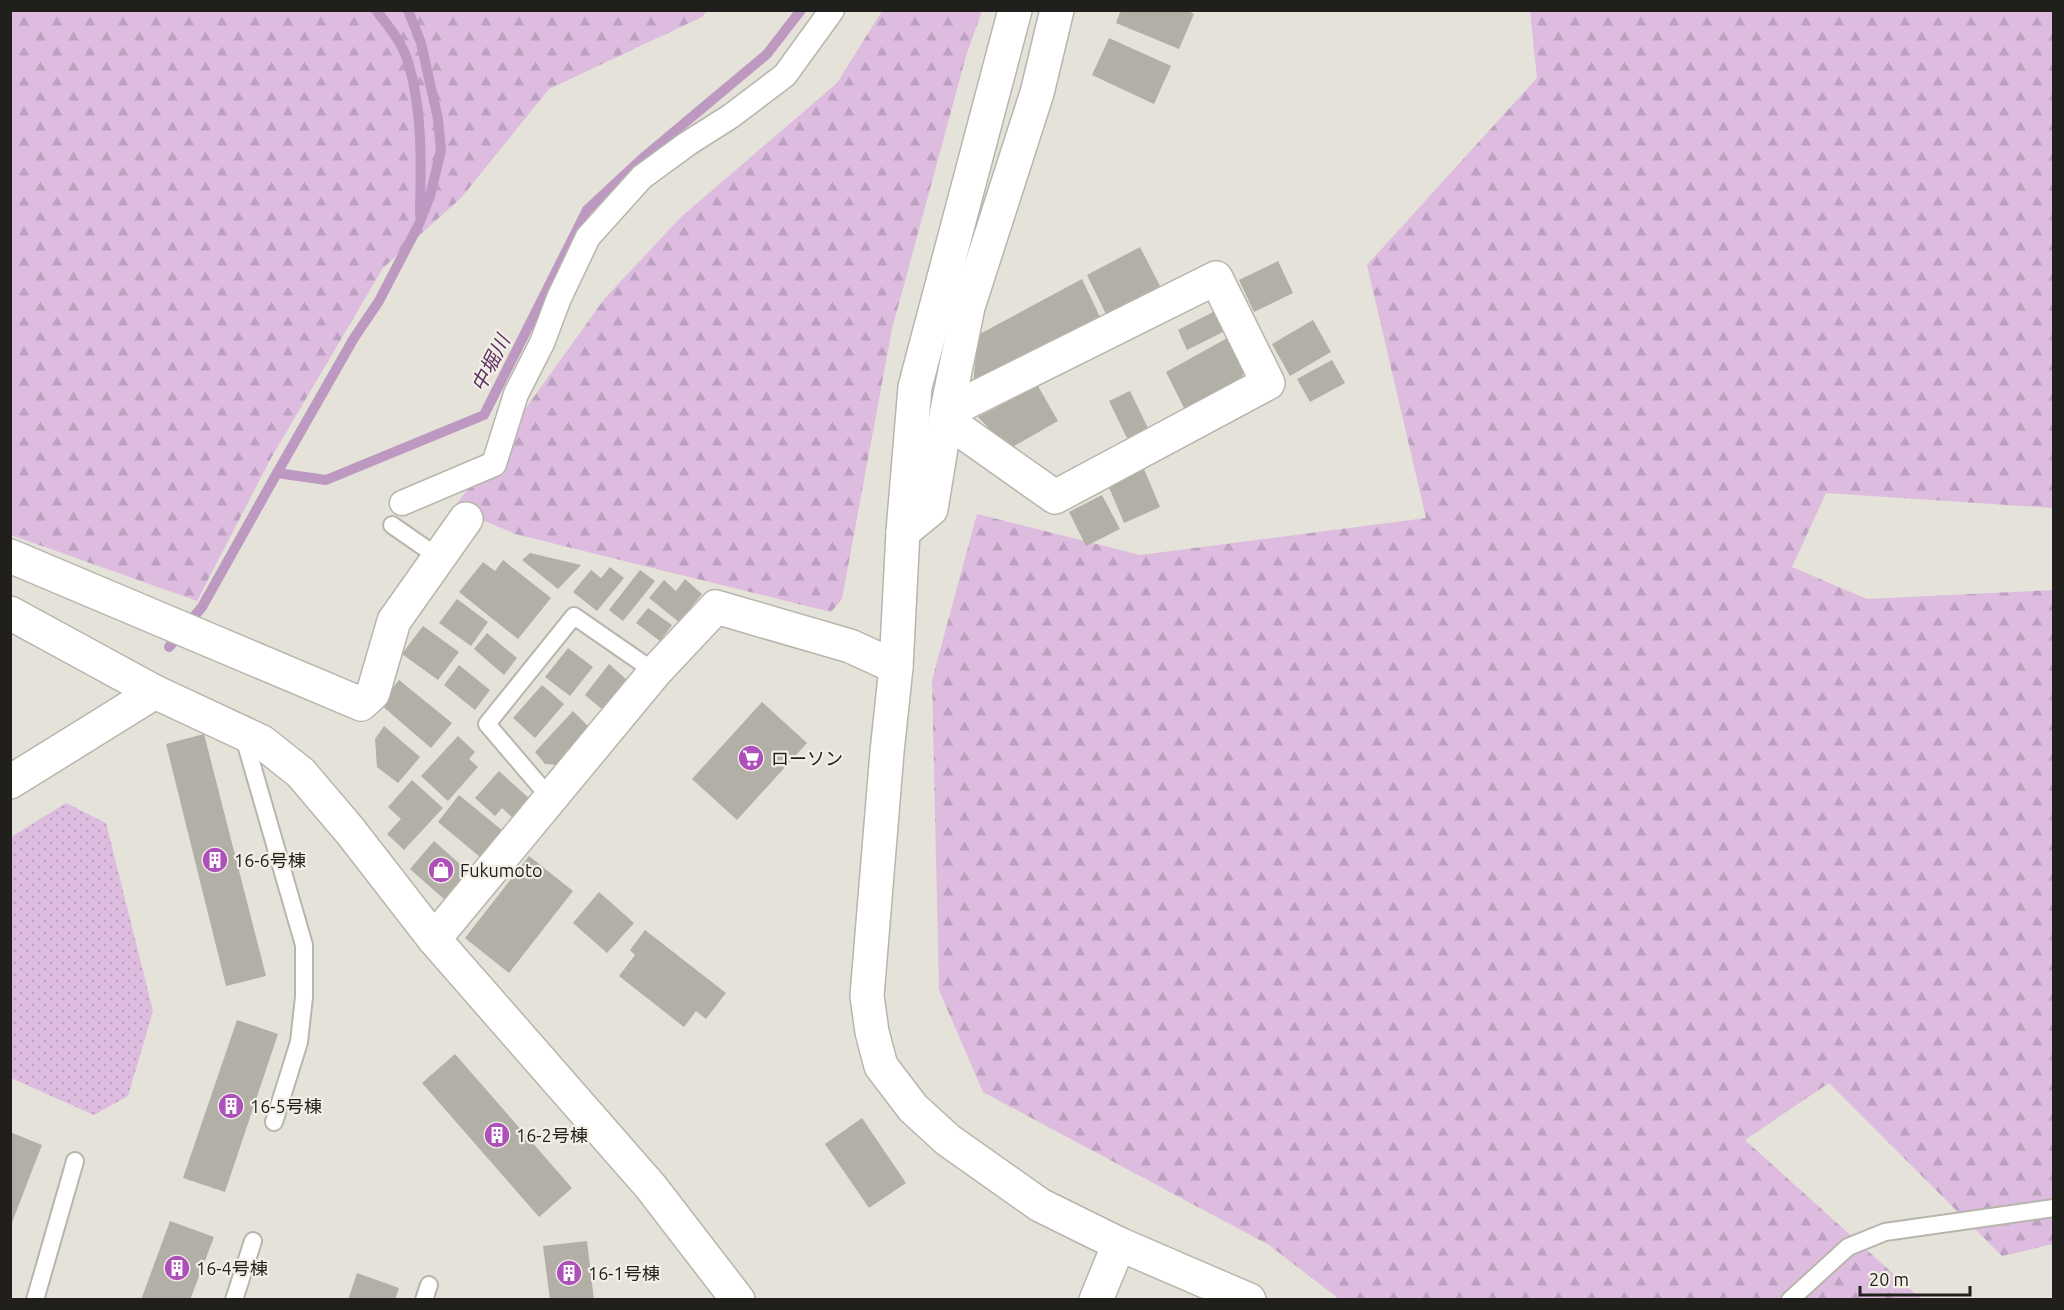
<svg xmlns="http://www.w3.org/2000/svg" width="2064" height="1310" font-family="Ubuntu,'Noto Sans JP',sans-serif">
  <defs>
    <pattern id="forest-firs" width="22" height="20" patternUnits="userSpaceOnUse" patternTransform="scale(1.5)"><rect width="22" height="20" fill="#ddbce0"/><path d="M5 1l3.5 6h-7zM16 11l3.5 6h-7z" fill="#bda1c0"/></pattern>
    <pattern id="park-dots" width="8" height="8" patternUnits="userSpaceOnUse" patternTransform="scale(1.5)"><rect width="8" height="8" fill="#ddbce0"/><path d="M2 2h.1M6 6h.1" fill="none" stroke="#bda1c0" stroke-width="1.8" stroke-linecap="round"/></pattern>
  </defs>
  <rect width="100%" height="100%" fill="#e5e2d9"/>
  <g fill="url(#forest-firs)">
    <path d="M 11,10 L 707,10 L 707,11 L 702,17 L 549,89 L 461,198 L 383,268 L 271,458 L 197,601 L 11,535 Z"/>
    <path d="M 882,11 L 982,11 L 966,56 L 892,329 L 842,599 L 831,612 L 515,534 L 454,508 L 605,298 L 681,217 L 837,83 Z"/>
    <path d="M 1530,11 L 2053,11 L 2053,508 L 1826,493 L 1792,567 L 1867,599 L 2053,590 L 2053,1244 L 2002,1256 L 1829,1083 L 1745,1140 L 1921,1299 L 1339,1299 L 1269,1245 L 983,1092 L 939,990 L 932,680 L 977,514 L 1140,555 L 1426,518 L 1367,265 L 1537,78 Z"/>
  </g>
  <path fill="url(#park-dots)" d="M 66,803 L 106,823 L 153,1011 L 128,1096 L 94,1115 L 11,1078 L 11,837 Z"/>
  <g fill="none" stroke-linecap="round" stroke-linejoin="round">
    <g stroke="#bd98c1" stroke-width="10">
      <path d="M 376,10 C 388,26 402,42 408,62 C 423,111 421,165 420,215"/>
      <path d="M 277,473 L 354,338 L 379,301 L 419,224 L 430,196 L 441,150 L 438,119 L 421,43 L 408,10"/>
      <path d="M 169,647 L 202,607 L 277,473 L 326,480 L 484,415 L 587,210 L 644,157 L 767,54 L 801,10"/>
    </g>
  </g>
  <g fill="#b2afa6">
    <path d="M 1121,10 L 1187,10 L 1194,14 L 1179,49 L 1116,23 Z"/>
    <path d="M 1109,38 L 1171,66 L 1154,104 L 1092,75 Z"/>
    <path d="M 1140,247 L 1160,286 L 1106,314 L 1087,275 Z"/>
    <path d="M 1278,261 L 1293,293 L 1254,312 L 1239,280 Z"/>
    <path d="M 1082,279 L 1101,319 L 973,384 L 978,335 Z"/>
    <path d="M 1219,309 L 1229,329 L 1187,350 L 1178,330 Z"/>
    <path d="M 1313,320 L 1331,352 L 1290,376 L 1272,344 Z"/>
    <path d="M 1231,336 L 1245,360 L 1242,380 L 1185,410 L 1166,372 Z"/>
    <path d="M 1332,360 L 1345,383 L 1310,402 L 1297,379 Z"/>
    <path d="M 1038,386 L 1058,421 L 1009,449 L 978,417 Z"/>
    <path d="M 1130,391 L 1148,428 L 1127,438 L 1109,401 Z"/>
    <path d="M 1144,469 L 1160,507 L 1124,523 L 1108,485 Z"/>
    <path d="M 1102,495 L 1120,529 L 1086,546 L 1069,512 Z"/>
    <path d="M 530,553 L 581,565 L 558,589 L 522,560 Z"/>
    <path d="M 503,560 L 551,598 L 518,639 L 459,592 L 483,562 L 495,571 Z"/>
    <path d="M 610,567 L 624,578 L 597,611 L 573,592 L 591,570 L 601,578 Z"/>
    <path d="M 640,570 L 655,581 L 623,621 L 609,610 Z"/>
    <path d="M 685,579 L 702,594 L 679,622 L 649,598 L 664,580 L 676,591 Z"/>
    <path d="M 457,599 L 488,622 L 471,646 L 439,623 Z"/>
    <path d="M 648,608 L 672,625 L 660,641 L 636,623 Z"/>
    <path d="M 423,626 L 459,652 L 438,680 L 402,654 Z"/>
    <path d="M 487,633 L 517,658 L 504,675 L 474,649 Z"/>
    <path d="M 568,648 L 593,667 L 570,696 L 545,677 Z"/>
    <path d="M 609,664 L 627,680 L 603,710 L 585,695 Z"/>
    <path d="M 459,665 L 490,690 L 475,710 L 444,685 Z"/>
    <path d="M 399,680 L 452,723 L 431,748 L 380,704 Z"/>
    <path d="M 542,685 L 564,704 L 535,738 L 513,718 Z"/>
    <path d="M 762,702 L 807,743 L 737,820 L 692,779 Z"/>
    <path d="M 573,711 L 590,728 L 559,765 L 545,764 L 535,752 Z"/>
    <path d="M 384,726 L 420,757 L 398,783 L 377,767 L 375,739 Z"/>
    <path d="M 204,734 L 266,976 L 226,986 L 166,744 Z"/>
    <path d="M 458,736 L 475,752 L 469,759 L 478,767 L 448,801 L 421,776 Z"/>
    <path d="M 499,771 L 531,800 L 514,819 L 502,808 L 495,816 L 475,798 Z"/>
    <path d="M 412,780 L 443,808 L 404,850 L 387,834 L 401,819 L 388,807 Z"/>
    <path d="M 459,795 L 503,831 L 480,857 L 438,822 Z"/>
    <path d="M 434,841 L 469,872 L 445,900 L 410,869 Z"/>
    <path d="M 529,856 L 573,891 L 509,973 L 465,938 Z"/>
    <path d="M 599,892 L 634,923 L 607,953 L 573,923 Z"/>
    <path d="M 645,930 L 726,993 L 706,1019 L 696,1011 L 684,1027 L 619,976 L 635,955 L 630,950 Z"/>
    <path d="M 237,1020 L 278,1034 L 225,1192 L 183,1178 Z"/>
    <path d="M 455,1054 L 572,1188 L 539,1217 L 422,1083 Z"/>
    <path d="M 862,1118 L 906,1183 L 869,1208 L 825,1144 Z"/>
    <path d="M 10,1132 L 42,1145 L 11,1225 L 10,1225 Z"/>
    <path d="M 170,1221 L 214,1237 L 190,1300 L 141,1300 Z"/>
    <path d="M 587,1241 L 594,1300 L 550,1300 L 543,1246 Z"/>
    <path d="M 357,1273 L 399,1288 L 395,1300 L 348,1300 Z"/>
  </g>
  <g fill="none" stroke-linecap="round" stroke-linejoin="round">
    <g stroke="#b8b5ac" stroke-width="20">
      <g id="service">
        <path d="M 392,525 L 438,557"/>
        <path d="M 243,734 L 304,945 L 304,997 L 299,1042 L 274,1122"/>
        <path d="M 551,799 L 487,724 L 574,616 L 655,672"/>
        <path d="M 35,1300 L 75,1161"/>
        <path d="M 234,1300 L 253,1241"/>
        <path d="M 424,1300 L 429,1285"/>
        <path d="M 1790,1300 L 1848,1247 L 1885,1232 L 2054,1208"/>
      </g>
    </g>
    <g stroke="#b8b5ac" stroke-width="27">
      <path id="pedestrian" d="M 402,503 L 494,464 L 516,394 L 542,343 L 559,298 L 588,237 L 642,177 L 687,144 L 731,116 L 785,75 L 832,10"/>
    </g>
    <g stroke="#b8b5ac" stroke-width="36">
      <g id="minor">
        <path d="M 946,420 L 1055,497 L 1268,383 L 1216,278 L 947,412"/>
        <path d="M 903,532 L 931,509 L 948,405 L 968,307 L 1037,93 L 1057,10"/>
        <path d="M 10,556 L 361,704 L 373,693 L 394,621 L 466,519"/>
        <path d="M 10,613 L 155,692 L 262,742 L 301,773 L 351,832 L 434,939 L 651,1187 L 738,1300"/>
        <path d="M 10,782 L 155,692"/>
        <path d="M 434,939 L 655,672 L 716,607 L 850,646 L 896,667"/>
        <path d="M 1096,1300 L 1119,1244"/>
      </g>
    </g>
    <g stroke="#b8b5ac" stroke-width="36">
      <path id="tertiary" d="M 1015,10 L 915,387 L 903,532 L 896,667 L 887,752 L 867,996 L 872,1032 L 881,1066 L 913,1108 L 948,1140 L 1040,1205 L 1119,1244 L 1249,1300"/>
    </g>
    <use href="#service" stroke="#fff" stroke-width="16"/>
    <use href="#pedestrian" stroke="#fff" stroke-width="24"/>
    <use href="#minor" stroke="#fff" stroke-width="33"/>
    <use href="#tertiary" stroke="#fff" stroke-width="33"/>
  </g>
  <defs>
    <g id="supermarket-disc" transform="scale(1.35)"><circle r="9.5" fill="#ae50ba" stroke="#f2efe6"/><path d="M-6-5.5h2.5l.6 2H6L4.5 2H-2.5L-4.4-4H-6ZM-1.5 3.2a1.3 1.3 0 1 0 .1 0ZM3 3.2a1.3 1.3 0 1 0 .1 0Z" fill="#fff"/></g>
    <g id="building-disc" transform="scale(1.35)"><circle r="9.5" fill="#ae50ba" stroke="#f2efe6"/><path d="M-4-6H4V6H1V3H-1V6H-4ZM-2.5-4.3h1.7v1.8h-1.7ZM.8-4.3h1.7v1.8H.8ZM-2.5-1h1.7V.8h-1.7ZM.8-1h1.7V.8H.8Z" fill="#fff"/></g>
    <g id="shop-disc" transform="scale(1.35)"><circle r="9.5" fill="#ae50ba" stroke="#f2efe6"/><path d="M-5-2.5h2.3a2.7 3.5 0 0 1 5.4 0H5L5.5 6h-11ZM-1.5-2.5h3a1.5 2.3 0 0 0-3 0Z" fill="#fff"/></g>
  </defs>
  <g fill-rule="evenodd">
    <use href="#supermarket-disc" x="751" y="758"/>
    <use href="#building-disc" x="215" y="860"/>
    <use href="#shop-disc" x="441" y="870"/>
    <use href="#building-disc" x="231" y="1106"/>
    <use href="#building-disc" x="497" y="1135"/>
    <use href="#building-disc" x="177" y="1268"/>
    <use href="#building-disc" x="569" y="1273"/>
  </g>
  <g text-anchor="middle" dominant-baseline="central" stroke-width="4.5" stroke-linejoin="round" paint-order="stroke">
    <g font-size="18" fill="#201f1b" stroke="#f2efe6" text-anchor="start">
      <text x="771" y="758">ローソン</text>
      <text x="234" y="860">16-6号棟</text>
      <text x="460" y="870">Fukumoto</text>
      <text x="250" y="1106">16-5号棟</text>
      <text x="516" y="1135">16-2号棟</text>
      <text x="196" y="1268">16-4号棟</text>
      <text x="588" y="1273">16-1号棟</text>
    </g>
    <g font-size="20" font-style="italic" fill="#5d2f63" stroke="#f2efe6">
      <text transform="translate(490 363) rotate(-63)">中堀川</text>
    </g>
  </g>
  <rect width="2064" height="1310" fill="none" stroke="#201f1b" stroke-width="24"/>
  <path d="M1860 1286v9h110v-9" fill="none" stroke="#201f1b" stroke-width="3"/>
  <text x="1869" y="1286" font-size="18" fill="#201f1b" stroke="#f2efe6" stroke-width="4.5" paint-order="stroke">20 m</text>
</svg>
